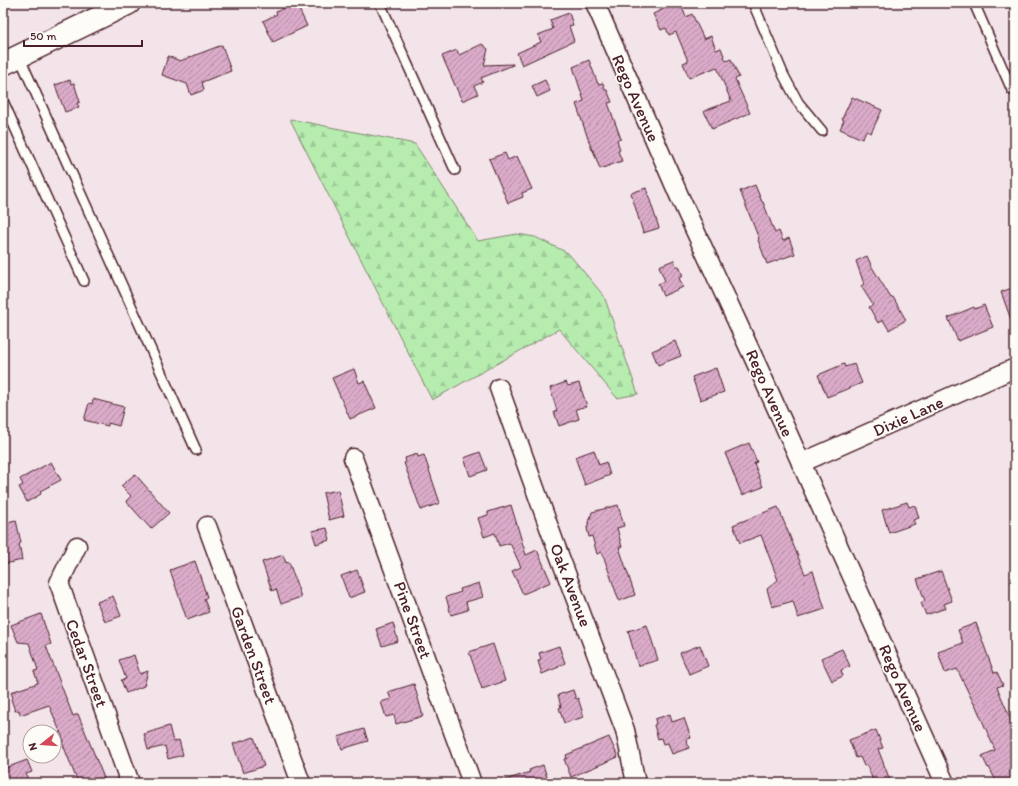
<svg xmlns="http://www.w3.org/2000/svg" width="1018" height="786" font-family="Itim,sans-serif">
  <defs>
    <pattern id="forest-firs" width="22" height="20" patternUnits="userSpaceOnUse"><rect width="22" height="20" fill="#b6edaf"/><path d="M5 1l3.5 6h-7zM16 11l3.5 6h-7z" fill="#9ecb97"/></pattern>
    <pattern id="building-hatch" width="6" height="6" patternUnits="userSpaceOnUse"><rect width="6" height="6" fill="#dbabca"/><path d="M-1 1l2-2M0 6l6-6M5 7l2-2" fill="none" stroke="#b48ba4"/></pattern>
  </defs>
  <rect width="100%" height="100%" fill="#f3e4ea"/>
  <filter id="ink" filterUnits="userSpaceOnUse"><feTurbulence type="fractalNoise" baseFrequency=".025" numOctaves="2"/><feDisplacementMap in="SourceGraphic" scale="8" xChannelSelector="R" yChannelSelector="G"/><feConvolveMatrix kernelMatrix="1 2 1 2 8 2 1 2 1" color-interpolation-filters="sRGB"/></filter>
  <g filter="url(#ink)">
    <path fill="url(#forest-firs)" stroke="#80866d" d="M 290,119 L 415,144 L 478,241 L 517,234 L 535,237 L 568,253 L 604,296 L 638,394 L 617,398 L 559,329 L 432,400 Z"/>
    <g fill="url(#building-hatch)" stroke="#4a1f2b">
      <path d="M 677,3 L 680,3 L 686,17 L 692,14 L 704,39 L 711,36 L 716,50 L 721,48 L 726,61 L 731,59 L 739,77 L 735,79 L 750,113 L 712,129 L 704,111 L 731,101 L 717,67 L 689,78 L 683,63 L 688,61 L 676,32 L 669,35 L 666,28 L 661,30 L 653,14 Z"/>
      <path d="M 290,5 L 291,8 L 297,5 L 307,26 L 273,42 L 263,21 L 277,14 L 276,12 Z"/>
      <path d="M 569,13 L 573,25 L 569,26 L 574,41 L 522,65 L 517,53 L 541,42 L 538,35 L 553,29 L 550,20 Z"/>
      <path d="M 482,44 L 488,49 L 484,65 L 513,64 L 513,65 L 481,78 L 483,82 L 474,86 L 478,94 L 462,101 L 442,56 L 457,50 L 459,55 Z"/>
      <path d="M 222,45 L 231,71 L 202,82 L 204,90 L 191,95 L 187,84 L 162,75 L 168,56 L 180,61 Z"/>
      <path d="M 589,60 L 598,84 L 603,83 L 605,90 L 607,90 L 612,102 L 608,103 L 621,139 L 617,140 L 620,150 L 618,151 L 622,161 L 600,169 L 593,150 L 592,150 L 576,104 L 584,101 L 573,67 Z"/>
      <path d="M 70,80 L 71,84 L 74,83 L 80,102 L 77,103 L 79,107 L 65,112 L 55,85 Z"/>
      <path d="M 545,80 L 550,91 L 537,97 L 532,86 Z"/>
      <path d="M 852,97 L 882,110 L 871,133 L 866,131 L 862,139 L 840,129 L 844,120 L 842,119 Z"/>
      <path d="M 505,153 L 508,160 L 517,156 L 532,189 L 522,193 L 523,197 L 508,203 L 489,159 Z"/>
      <path d="M 755,185 L 762,202 L 763,202 L 775,233 L 779,231 L 783,241 L 789,238 L 795,254 L 767,264 L 758,240 L 759,239 L 740,191 Z"/>
      <path d="M 646,188 L 659,228 L 643,233 L 631,193 Z"/>
      <path d="M 867,256 L 872,267 L 891,298 L 893,297 L 906,320 L 889,330 L 883,320 L 878,323 L 869,307 L 873,305 L 861,286 L 864,284 L 856,261 Z"/>
      <path d="M 674,260 L 676,266 L 679,266 L 683,276 L 679,278 L 683,287 L 663,296 L 658,284 L 665,281 L 659,266 Z"/>
      <path d="M 1015,287 L 1015,325 L 1013,325 L 1001,292 Z"/>
      <path d="M 984,305 L 993,327 L 958,341 L 948,318 L 974,307 L 975,309 Z"/>
      <path d="M 675,341 L 681,356 L 658,365 L 652,351 Z"/>
      <path d="M 844,364 L 845,367 L 854,364 L 862,383 L 827,397 L 818,375 Z"/>
      <path d="M 716,368 L 724,392 L 700,400 L 692,377 Z"/>
      <path d="M 354,369 L 359,383 L 364,381 L 376,408 L 350,419 L 332,378 Z"/>
      <path d="M 566,382 L 568,386 L 579,383 L 587,406 L 576,409 L 579,419 L 559,426 L 554,412 L 557,411 L 550,388 Z"/>
      <path d="M 93,399 L 124,407 L 119,426 L 108,423 L 108,426 L 84,420 L 89,403 L 92,404 Z"/>
      <path d="M 749,443 L 757,462 L 754,463 L 763,487 L 742,495 L 725,453 Z"/>
      <path d="M 594,450 L 599,465 L 606,462 L 610,475 L 585,485 L 575,457 Z"/>
      <path d="M 480,452 L 487,470 L 470,476 L 464,458 Z"/>
      <path d="M 417,454 L 418,457 L 424,455 L 440,503 L 421,510 L 404,463 L 406,462 L 405,458 Z"/>
      <path d="M 51,462 L 61,480 L 40,491 L 41,494 L 27,502 L 19,487 L 23,485 L 20,479 Z"/>
      <path d="M 135,474 L 169,513 L 151,529 L 126,501 L 131,496 L 121,486 Z"/>
      <path d="M 338,490 L 344,516 L 329,520 L 323,493 Z"/>
      <path d="M 907,502 L 909,507 L 915,505 L 919,518 L 913,520 L 915,524 L 889,533 L 882,510 Z"/>
      <path d="M 511,505 L 526,555 L 537,550 L 551,582 L 523,594 L 512,571 L 521,567 L 510,543 L 499,546 L 495,533 L 484,537 L 478,518 L 488,515 L 488,512 Z"/>
      <path d="M 618,505 L 624,526 L 617,528 L 622,547 L 619,547 L 635,595 L 619,601 L 602,552 L 597,554 L 592,536 L 589,537 L 587,528 L 592,512 Z"/>
      <path d="M 778,507 L 805,574 L 813,571 L 825,609 L 798,618 L 793,601 L 772,607 L 767,589 L 778,580 L 761,535 L 740,543 L 733,525 Z"/>
      <path d="M 16,520 L 21,543 L 19,544 L 22,560 L 5,564 L 3,555 L 3,523 Z"/>
      <path d="M 327,528 L 330,540 L 316,544 L 312,531 Z"/>
      <path d="M 283,555 L 286,563 L 289,562 L 301,597 L 281,604 L 276,589 L 272,591 L 262,562 Z"/>
      <path d="M 195,561 L 207,597 L 204,599 L 209,612 L 187,620 L 170,570 Z"/>
      <path d="M 357,570 L 365,592 L 349,598 L 341,576 Z"/>
      <path d="M 941,571 L 952,601 L 944,604 L 946,608 L 926,615 L 921,603 L 925,601 L 917,579 Z"/>
      <path d="M 479,583 L 483,597 L 466,602 L 468,610 L 451,615 L 446,597 L 461,592 L 460,589 Z"/>
      <path d="M 113,596 L 121,616 L 105,622 L 97,602 Z"/>
      <path d="M 41,614 L 51,644 L 46,646 L 73,716 L 78,714 L 106,783 L 78,783 L 62,742 L 64,741 L 49,705 L 20,715 L 19,710 L 15,711 L 11,699 L 13,698 L 11,692 L 38,683 L 34,671 L 38,670 L 29,643 L 18,642 L 11,625 Z"/>
      <path d="M 393,623 L 398,641 L 382,646 L 376,629 Z"/>
      <path d="M 976,623 L 994,673 L 997,672 L 1003,685 L 997,687 L 1015,729 L 1015,781 L 1010,783 L 997,783 L 989,767 L 988,768 L 982,756 L 995,750 L 975,704 L 974,704 L 957,669 L 945,673 L 938,652 L 963,643 L 958,630 Z"/>
      <path d="M 647,625 L 658,660 L 638,666 L 628,631 Z"/>
      <path d="M 493,644 L 505,681 L 482,689 L 469,652 Z"/>
      <path d="M 700,645 L 708,666 L 689,674 L 680,653 Z"/>
      <path d="M 559,646 L 565,663 L 559,666 L 559,667 L 542,674 L 538,661 L 541,659 L 539,653 Z"/>
      <path d="M 842,649 L 850,666 L 841,670 L 843,676 L 832,681 L 821,658 Z"/>
      <path d="M 134,655 L 140,674 L 148,671 L 144,686 L 126,693 L 121,680 L 126,679 L 119,660 Z"/>
      <path d="M 414,684 L 423,716 L 396,724 L 394,715 L 386,717 L 381,702 L 391,699 L 388,692 Z"/>
      <path d="M 573,690 L 576,699 L 578,698 L 584,717 L 564,723 L 559,708 L 561,707 L 558,695 Z"/>
      <path d="M 670,714 L 672,722 L 684,718 L 691,738 L 686,739 L 689,748 L 672,754 L 668,743 L 663,744 L 661,738 L 658,739 L 654,725 L 656,724 L 655,719 Z"/>
      <path d="M 169,726 L 173,742 L 179,740 L 183,755 L 168,759 L 165,746 L 148,750 L 144,734 Z"/>
      <path d="M 364,729 L 368,741 L 342,749 L 338,737 Z"/>
      <path d="M 876,730 L 883,748 L 878,749 L 891,783 L 874,783 L 867,765 L 864,766 L 860,757 L 856,758 L 849,740 Z"/>
      <path d="M 254,737 L 264,766 L 243,773 L 233,744 Z"/>
      <path d="M 609,737 L 618,757 L 571,777 L 564,759 L 567,758 L 566,755 Z"/>
      <path d="M 27,760 L 32,772 L 26,774 L 29,783 L 3,783 L 3,769 Z"/>
      <path d="M 543,765 L 549,783 L 503,783 L 502,781 L 530,772 L 529,770 Z"/>
    </g>
    <g fill="none" stroke-linecap="round" stroke-linejoin="round">
      <g stroke="#4a1f2b" stroke-width="12">
        <g id="lane">
          <path d="M 380,3 L 455,170"/>
          <path d="M 753,3 L 784,76 L 798,102 L 822,131"/>
          <path d="M 974,3 L 1012,90"/>
          <path d="M 19,56 L 196,450"/>
          <path d="M 3,101 L 84,281"/>
        </g>
      </g>
      <g stroke="#4a1f2b" stroke-width="21">
        <g id="street">
          <path d="M 595,3 L 681,200 L 762,376 L 945,783"/>
          <path d="M 499,388 L 555,544 L 625,730 L 636,783"/>
          <path d="M 353,458 L 472,783"/>
          <path d="M 801,463 L 1015,368"/>
          <path d="M 207,526 L 301,783"/>
          <path d="M 77,546 L 59,583 L 130,783"/>
        </g>
      </g>
      <g stroke="#4a1f2b" stroke-width="25">
        <path id="secondary" d="M 3,64 L 129,3"/>
      </g>
      <use href="#lane" stroke="#fdfcf7" stroke-width="9"/>
      <use href="#street" stroke="#fdfcf7" stroke-width="18"/>
      <use href="#secondary" stroke="#fdfcf7" stroke-width="22"/>
    </g>
  </g>
  <g text-anchor="middle" dominant-baseline="central" stroke-width="3.5" stroke-linejoin="round" paint-order="stroke">
    <g font-size="17" fill="#4a1f2b" stroke="#fdfcf7">
      <text transform="translate(636 98) rotate(66)">Rego Avenue</text>
      <text transform="translate(770 393) rotate(66)">Rego Avenue</text>
      <text transform="translate(908 416) rotate(-24)">Dixie Lane</text>
      <text transform="translate(571 585) rotate(69)">Oak Avenue</text>
      <text transform="translate(413 620) rotate(70)">Pine Street</text>
      <text transform="translate(254 655) rotate(70)">Garden Street</text>
      <text transform="translate(87 663) rotate(70)">Cedar Street</text>
      <text transform="translate(903 688) rotate(66)">Rego Avenue</text>
    </g>
  </g>
  <rect width="1018" height="786" fill="none" stroke="#fdfcf7" stroke-width="16"/>
  <rect x="8" y="8" width="1002" height="770" fill="none" stroke="#4a1f2b" stroke-width="1.5" filter="url(#ink)"/>
  <g transform="translate(42 744) rotate(253)"><circle r="19" fill="#fdfcf7" stroke="#b5a4a5"/>
  <path d="M0-3L7 15L0 10L-7 15Z" fill="#d1495b"/>
  <text y="-6" font-size="11" font-weight="bold" text-anchor="middle" fill="#4a1f2b">N</text>
  </g>
  <path d="M24 40v6h118v-6" fill="none" stroke="#4a1f2b" stroke-width="2"/>
  <text x="30" y="40" font-size="12" fill="#4a1f2b" stroke="#fdfcf7" stroke-width="3" paint-order="stroke">50 m</text>
</svg>
